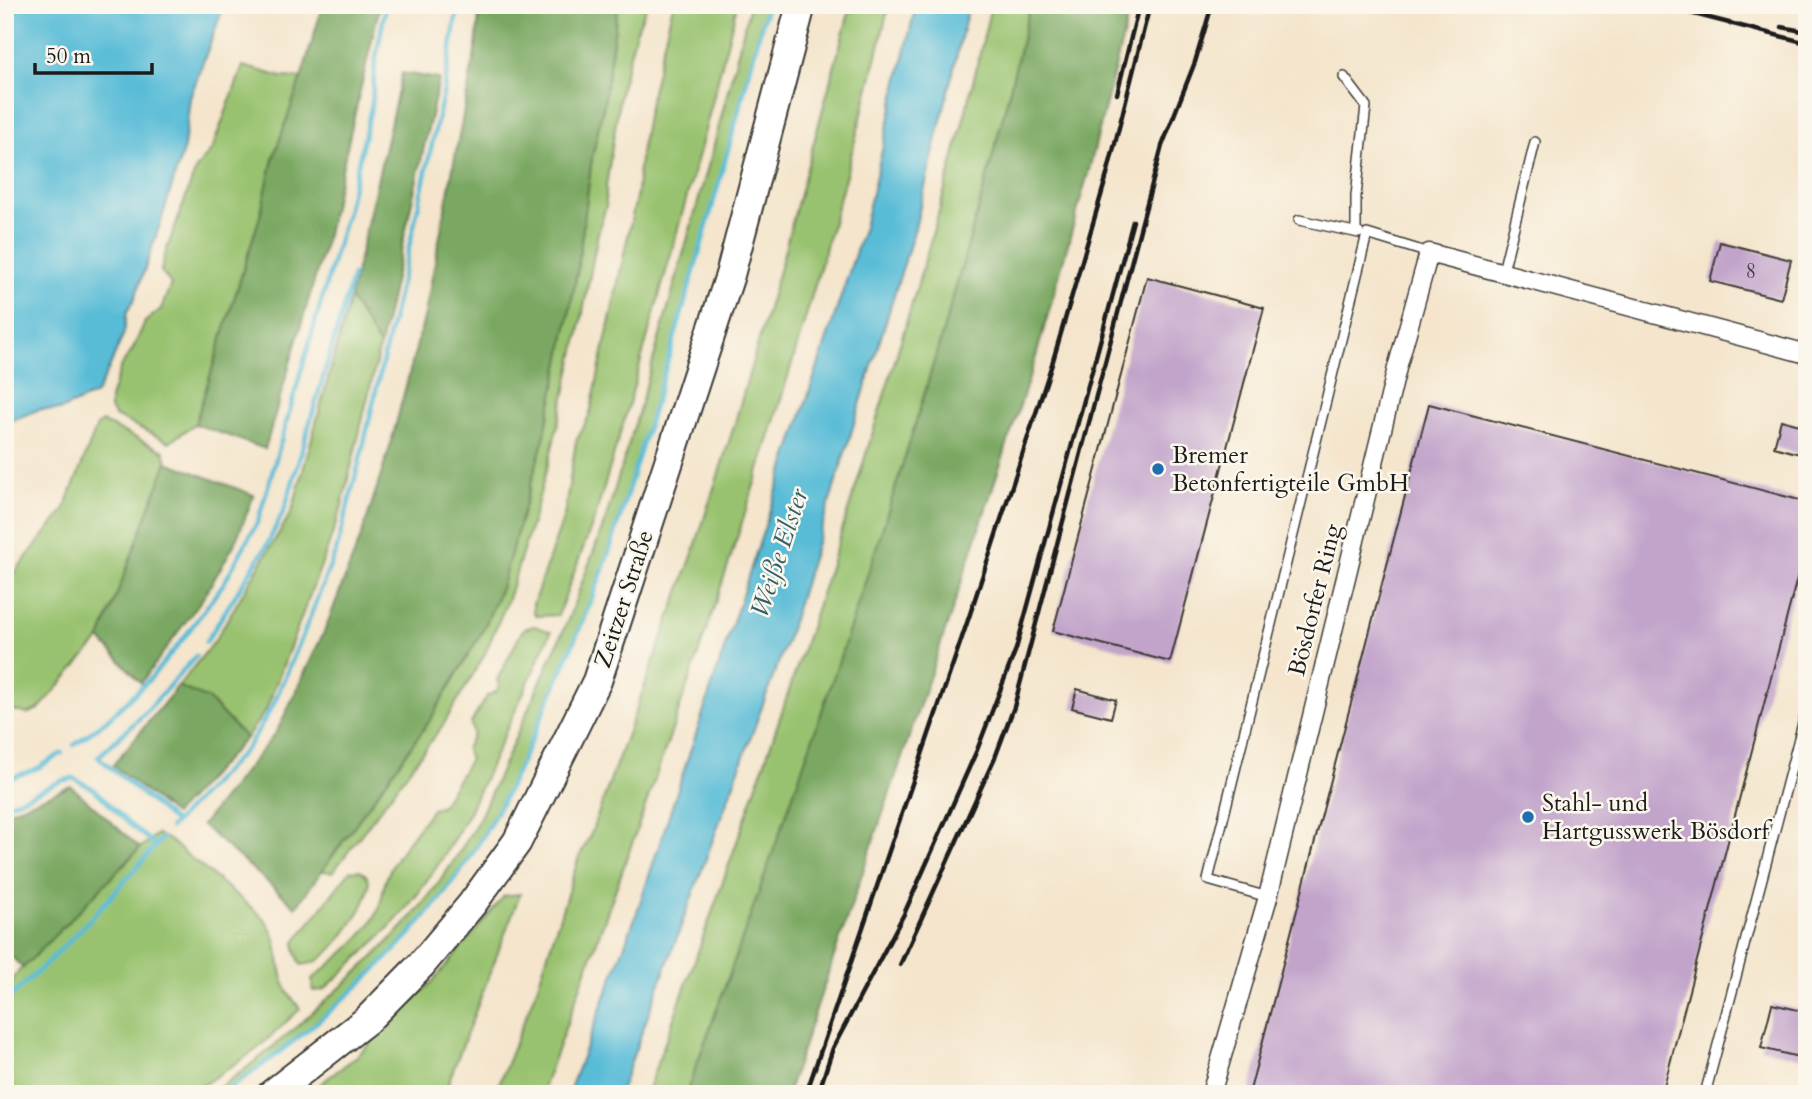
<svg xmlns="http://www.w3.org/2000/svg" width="1812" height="1099" font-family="Cardo,serif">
  <rect width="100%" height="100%" fill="#fbf7ec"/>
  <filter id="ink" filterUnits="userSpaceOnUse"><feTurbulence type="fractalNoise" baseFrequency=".0143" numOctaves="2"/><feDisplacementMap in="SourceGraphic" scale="14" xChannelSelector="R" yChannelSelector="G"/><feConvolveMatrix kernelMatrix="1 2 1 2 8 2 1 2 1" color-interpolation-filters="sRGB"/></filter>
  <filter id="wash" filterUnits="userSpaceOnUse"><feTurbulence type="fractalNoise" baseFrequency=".00686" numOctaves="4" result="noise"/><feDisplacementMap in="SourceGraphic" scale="28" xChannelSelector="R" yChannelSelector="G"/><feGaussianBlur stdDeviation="1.57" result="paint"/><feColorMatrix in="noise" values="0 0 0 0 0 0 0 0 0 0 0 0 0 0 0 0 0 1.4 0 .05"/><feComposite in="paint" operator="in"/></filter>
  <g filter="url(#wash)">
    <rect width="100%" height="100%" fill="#f4e5cc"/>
    <g fill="#99c26f" stroke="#5a6f46" stroke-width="2">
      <path d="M 618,5 L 647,5 L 636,32 L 621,88 L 606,187 L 606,206 L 598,233 L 579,333 L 552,449 L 534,516 L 508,599 L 484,656 L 443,725 L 333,872 L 322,871 L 430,720 L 483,630 L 501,588 L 544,438 L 560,362 L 578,267 L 592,158 L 604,103 Z"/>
      <path d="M 673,5 L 737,5 L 701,146 L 628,407 L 595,517 L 558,615 L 537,616 L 533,612 L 533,604 L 564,516 L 576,441 L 590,414 L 637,193 C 640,130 658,67 673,5 Z"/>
      <path d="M 750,5 L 767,5 C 727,157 685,308 638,458 C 626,496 616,535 602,572 C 585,619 564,665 544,711 C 520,767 495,822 460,872 C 398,960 310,1033 222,1094 L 210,1094 C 251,1067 287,1036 323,1003 C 392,943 437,897 481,815 L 568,620 L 605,521 L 639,410 L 713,149 Z"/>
      <path d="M 851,5 L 889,5 C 801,377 673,736 541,1094 L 495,1094 L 538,985 L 579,857 L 590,836 L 693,553 L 734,426 L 782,260 Z"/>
      <path d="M 991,5 L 1030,5 C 999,143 959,279 918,415 C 848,644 769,869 686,1094 L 646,1094 C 730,867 809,640 880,409 C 921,276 961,142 991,5 Z"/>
      <path d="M 243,66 L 282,77 L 301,78 L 273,159 L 260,216 L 195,424 L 169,442 L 115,416 L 110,409 L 110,398 L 121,366 L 132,351 L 145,322 L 161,309 L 171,284 L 161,271 L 164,257 L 196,169 L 212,149 Z"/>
      <path d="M 350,298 L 380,346 L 341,509 L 327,550 L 266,710 L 246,738 L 208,699 L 178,686 L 214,642 L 292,511 Z"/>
      <path d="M 102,422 L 164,451 L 167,462 L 100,639 L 39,709 L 27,714 L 5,708 L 5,584 L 64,510 L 97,426 Z"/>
      <path d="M 534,626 L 551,632 L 470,810 C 450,848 427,885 398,918 C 375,943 349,966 324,990 L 313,991 L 312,979 C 333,962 355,945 371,923 C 384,905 380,895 387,877 C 396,853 417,831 432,809 L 442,805 L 470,759 L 466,749 L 473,734 L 471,723 L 487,696 L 497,691 L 499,685 L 497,680 L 523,629 Z"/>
      <path d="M 157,834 L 169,840 L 263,917 C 281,939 276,960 285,986 C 288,996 295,1000 300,1009 L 256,1050 L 189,1094 L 5,1094 L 5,988 L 13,981 L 14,976 L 140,848 Z"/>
      <path d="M 360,870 C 365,874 369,877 369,883 C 369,905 335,951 317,961 C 313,964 306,964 301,965 L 295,950 L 295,942 L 350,871 Z"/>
      <path d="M 520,894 L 444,1094 L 307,1094 L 357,1056 L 435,979 L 504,896 Z"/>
    </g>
    <g fill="#7aa862" stroke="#4b623f" stroke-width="2">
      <path d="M 323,5 L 380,5 L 324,247 L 265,449 L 195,424 L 260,216 L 273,159 L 301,78 Z"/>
      <path d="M 480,5 L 618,5 L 604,103 L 592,158 L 578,267 L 560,362 L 544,438 L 501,588 L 483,630 L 430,720 L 296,907 L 202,825 L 277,731 L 324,632 L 362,534 L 389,450 L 425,314 L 476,47 Z"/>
      <path d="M 1030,5 L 1131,5 L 1089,170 L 1035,360 L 952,611 L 787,1094 L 686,1094 C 768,869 848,644 918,415 C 959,279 999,143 1030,5 Z"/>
      <path d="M 402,73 L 439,79 L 380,346 L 350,298 Z"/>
      <path d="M 167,462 L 254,495 L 235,543 L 205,595 L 141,683 L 100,639 Z"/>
      <path d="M 178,686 L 208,699 L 246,738 L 174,815 L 113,765 Z"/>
      <path d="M 71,786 L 140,848 L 23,968 L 5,950 L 5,813 Z"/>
    </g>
    <g fill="#59bcd7" stroke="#3a6c7a" stroke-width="2">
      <path d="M 5,5 L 224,5 L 190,98 L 184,147 L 162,218 L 135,298 L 127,312 L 124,333 L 111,364 L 96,394 L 60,410 L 40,409 L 5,423 Z"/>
      <path d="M 916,5 L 969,5 L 915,228 L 786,642 L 619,1094 L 568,1094 L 635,918 L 864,227 Z"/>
    </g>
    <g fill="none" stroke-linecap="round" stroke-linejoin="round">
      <g stroke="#59bcd7" stroke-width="4.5">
        <path d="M 206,642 L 267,545 L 285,508 L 353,275"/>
        <path d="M 74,745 L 106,721 L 150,679 L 183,639 L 224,583 L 258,521 L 347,212 L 372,103 L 375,63 L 386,5"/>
        <path d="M 5,780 L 38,768 L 62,753"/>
        <path d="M 5,806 L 61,781 L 73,778 L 94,789 L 127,822 L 156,846"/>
        <path d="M 175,822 L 98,757 L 144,714 L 196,656"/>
        <path d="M 170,828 L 247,748 L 259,729 L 273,705 L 303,635 L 337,548 L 363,447 L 413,230 L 444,90 L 458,5"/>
        <path d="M 5,1001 C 62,953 114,895 162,838"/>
        <path d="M 222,1094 C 310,1033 398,960 460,872 C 495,822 520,767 544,711 C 564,665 585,619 602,572 C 616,535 626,496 638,458 C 685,308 727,157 767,5"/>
      </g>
    </g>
    <g id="blocks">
      <g fill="#c2a4cb">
        <path d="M 1720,242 L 1791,260 L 1781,299 L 1710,281 Z"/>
        <path d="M 1147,277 L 1264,308 L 1170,662 L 1053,631 Z"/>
        <path d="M 1429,404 L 1807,502 L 1807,540 L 1662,1094 L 1249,1094 Z"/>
        <path d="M 1781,420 L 1807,427 L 1807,456 L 1774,447 Z"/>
        <path d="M 1077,689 L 1116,700 L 1111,718 L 1072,708 Z"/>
        <path d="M 1772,1004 L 1807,1012 L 1807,1059 L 1761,1048 Z"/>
      </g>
    </g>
  </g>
  <g filter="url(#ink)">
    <use href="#blocks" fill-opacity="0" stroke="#3c3a36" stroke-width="2"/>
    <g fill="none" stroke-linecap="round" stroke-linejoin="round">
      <g stroke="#3c3a36" stroke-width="12">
        <g id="service">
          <path d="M 1344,77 L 1366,106 L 1356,196 L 1356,232"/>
          <path d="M 1299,220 L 1359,233"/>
          <path d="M 1503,271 L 1535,142"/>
          <path d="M 1268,897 L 1208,880 L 1367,234 L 1429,253"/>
          <path d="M 1705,1094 L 1807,708"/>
        </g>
      </g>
      <g stroke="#3c3a36" stroke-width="21">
        <path id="minor" d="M 1211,1094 L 1268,897 L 1397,368 L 1429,253 L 1807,354"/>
      </g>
      <g stroke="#3c3a36" stroke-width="32">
        <path id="primary" d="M 272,1094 L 367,1020 L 421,965 L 472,904 L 517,842 L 597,681 L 730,275 L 801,5"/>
      </g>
      <use href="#service" stroke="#fff" stroke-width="9"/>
      <use href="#minor" stroke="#fff" stroke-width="18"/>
      <use href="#primary" stroke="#fff" stroke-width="28"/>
      <g stroke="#1c1c1c" stroke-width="4.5">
        <path d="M 1659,5 L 1807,43"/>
        <path d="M 1782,27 L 1807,32"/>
        <path d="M 1117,94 L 1139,5"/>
        <path d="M 900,965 L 996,755 L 1014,707 L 1162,146 L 1195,62 L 1212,5"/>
        <path d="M 806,1094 L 969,617 L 1052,364 L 1107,175 L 1150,5"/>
        <path d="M 818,1094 L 833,1048 L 904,914 L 977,750 L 1016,649 L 1133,221"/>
      </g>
    </g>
  </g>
  <g fill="#1f6fb2" stroke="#fbf7ec" stroke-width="2.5">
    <circle cx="1158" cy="469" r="7"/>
    <circle cx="1528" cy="817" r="7"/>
  </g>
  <g text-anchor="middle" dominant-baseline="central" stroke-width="5" stroke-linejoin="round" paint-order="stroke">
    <g font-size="21" fill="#463e48">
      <text x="1751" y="271">8</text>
    </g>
    <g font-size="24" fill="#1c1c1c" stroke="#fbf7ec" text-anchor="start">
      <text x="1172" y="455">Bremer<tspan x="1172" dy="28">Betonfertigteile GmbH</tspan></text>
      <text x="1542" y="803">Stahl- und<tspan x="1542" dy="28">Hartgusswerk Bösdorf</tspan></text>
    </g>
    <g font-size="24" fill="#1c1c1c" stroke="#fbf7ec">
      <text transform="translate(624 599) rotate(-72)">Zeitzer Straße</text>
      <text transform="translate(1315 600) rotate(-76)">Bösdorfer Ring</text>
    </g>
    <g font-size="26" font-style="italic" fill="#345c67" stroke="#fbf7ec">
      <text transform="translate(779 553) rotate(-72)">Weiße Elster</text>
    </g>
  </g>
  <rect width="1812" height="1099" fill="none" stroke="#fbf7ec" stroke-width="28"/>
  <path d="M35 63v10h117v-10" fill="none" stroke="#1c1c1c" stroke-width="3.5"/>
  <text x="46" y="63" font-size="21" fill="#1c1c1c" stroke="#fbf7ec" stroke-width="5" paint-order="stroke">50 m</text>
</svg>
